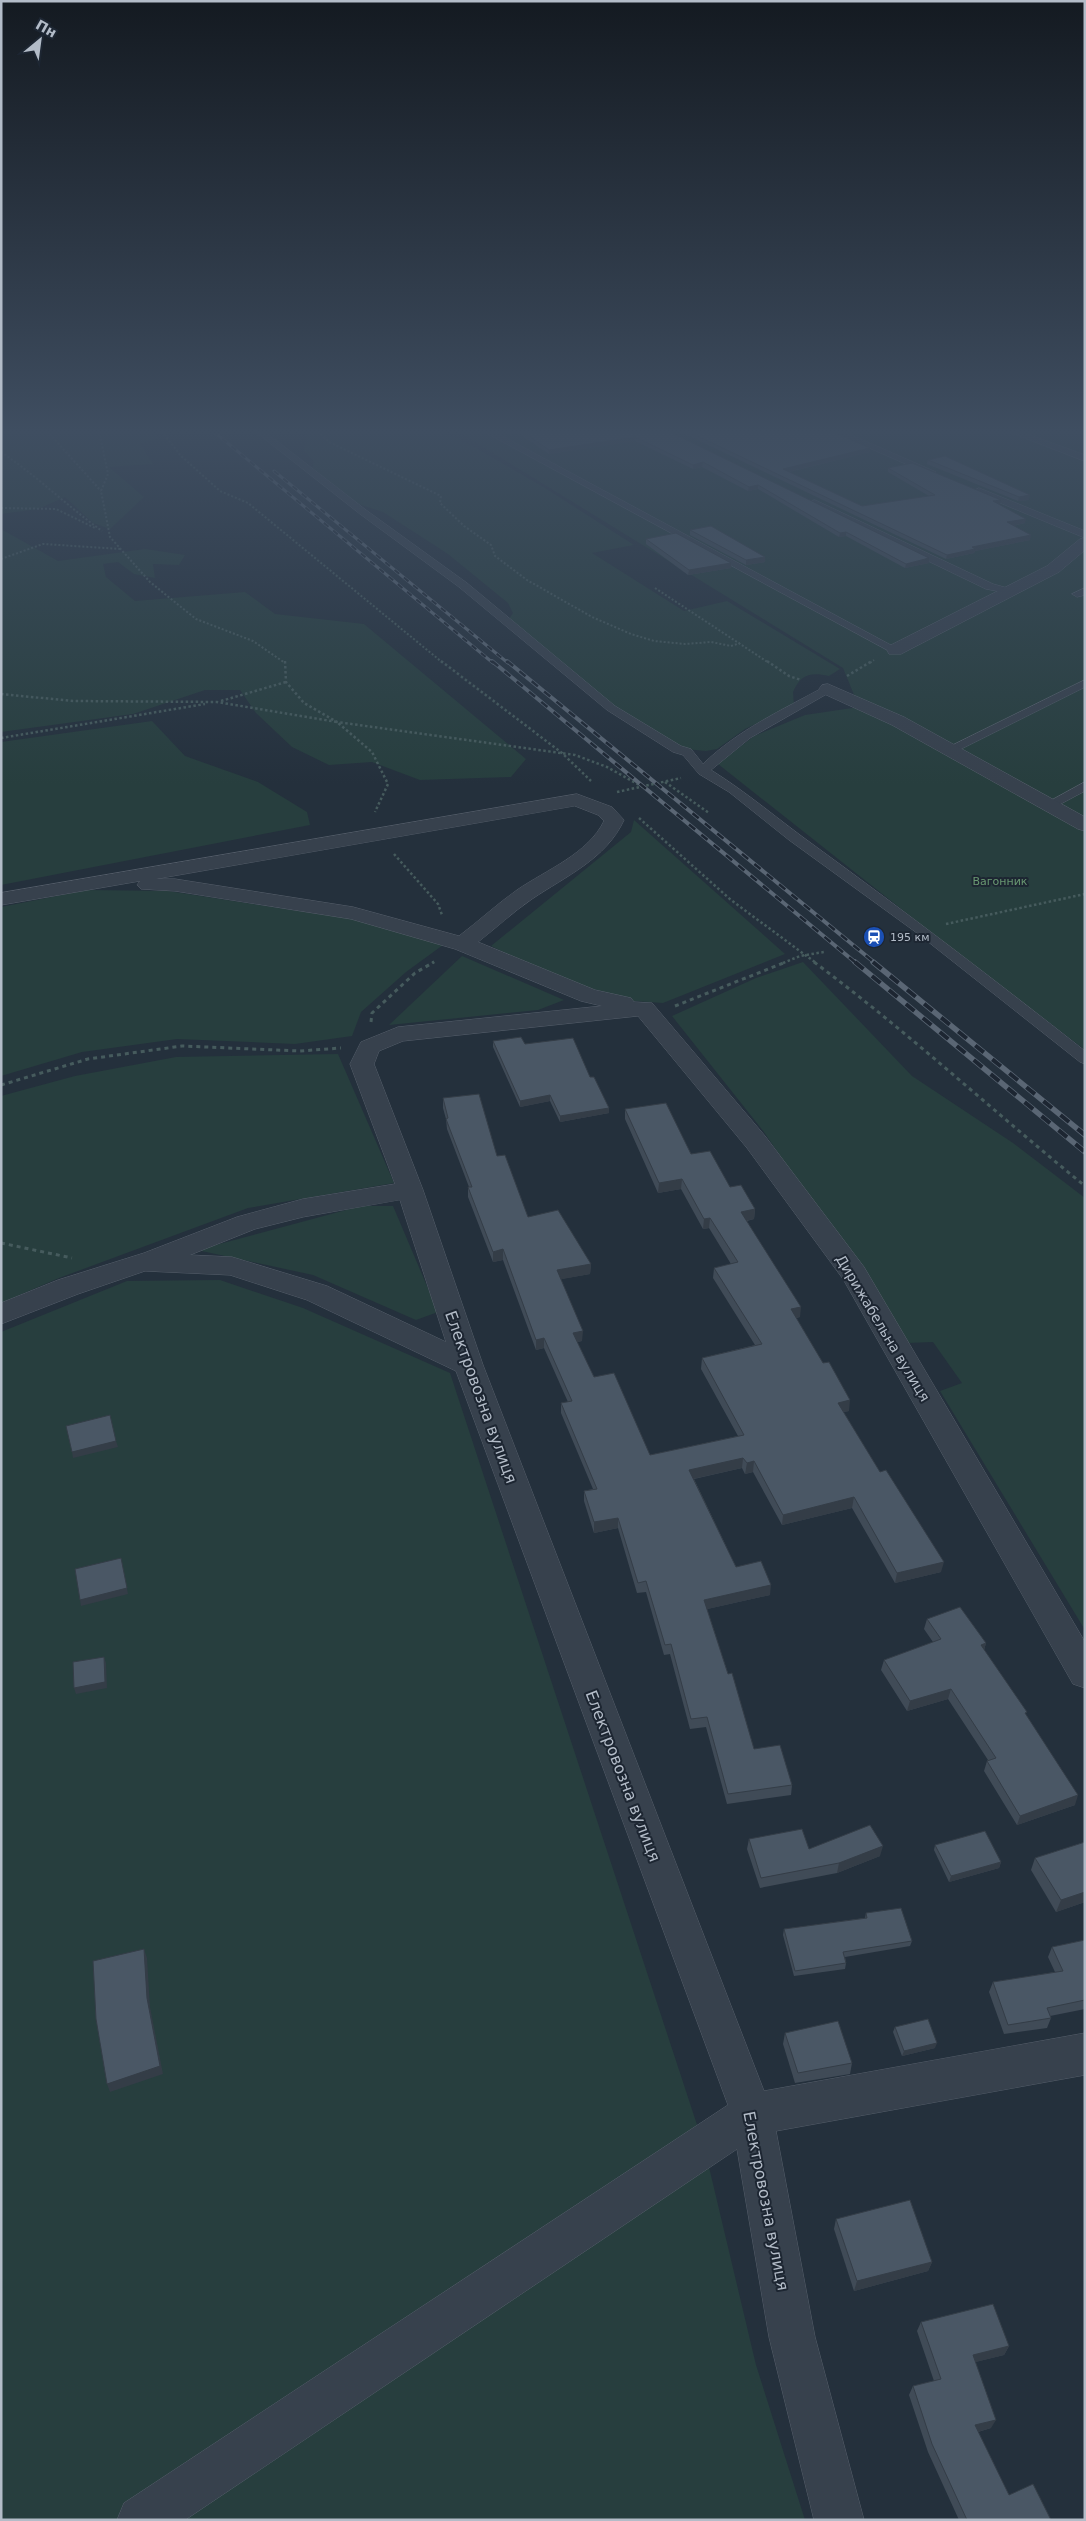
<svg xmlns="http://www.w3.org/2000/svg" width="1086" height="2521" font-family="'DejaVu Sans',sans-serif">
  <rect width="100%" height="100%" fill="#24303c"/>
  <g fill="#273e3e">
    <path d="M 1,431 L 151,431 L 159,438 L 140,444 L 153,464 L 109,467 L 144,497 L 110,529 L 93,523 L 65,497 L 38,509 L 1,514 Z"/>
    <path d="M 300,431 L 441,431 L 476,448 L 545,488 L 634,545 L 592,553 L 684,611 L 727,601 L 840,669 L 829,676 C 810,672 801,674 793,692 L 794,706 L 745,729 L 717,749 L 706,751 L 685,749 L 618,709 L 507,622 L 513,613 L 508,603 L 448,554 L 383,512 L 358,504 L 312,468 L 314,462 L 304,450 L 307,436 Z"/>
    <path d="M 457,431 L 1085,431 L 1085,1050 L 919,923 L 718,764 L 754,736 L 805,715 L 859,707 L 843,668 Z"/>
    <path d="M 1,529 L 58,561 L 145,549 L 185,555 L 179,565 L 153,564 L 155,578 L 134,574 L 118,562 L 103,564 L 106,577 L 135,601 L 245,592 L 275,614 L 364,624 L 526,759 L 511,777 L 420,780 L 372,762 L 329,765 L 292,747 L 256,713 L 240,690 L 205,690 L 133,714 L 1,732 Z"/>
    <path d="M 152,721 L 185,756 L 258,782 L 307,812 L 310,825 L 1,885 L 1,742 Z"/>
    <path d="M 634,820 L 785,954 L 663,1003 L 634,1001 L 559,979 L 491,946 L 631,832 Z"/>
    <path d="M 87,890 L 168,891 L 351,919 L 443,945 L 406,972 L 361,1012 L 352,1036 L 295,1044 L 177,1039 L 82,1052 L 1,1076 L 1,907 Z"/>
    <path d="M 462,956 L 564,1000 L 538,1010 L 389,1025 Z"/>
    <path d="M 803,962 L 912,1076 L 1013,1143 L 1085,1198 L 1085,1630 L 940,1391 L 962,1383 L 933,1342 L 907,1343 L 764,1132 L 672,1016 L 756,978 Z"/>
    <path d="M 338,1054 L 394,1183 L 248,1208 L 59,1278 L 1,1303 L 1,1096 L 75,1076 L 176,1057 Z"/>
    <path d="M 361,1206 L 393,1206 L 438,1312 L 416,1320 L 313,1275 L 197,1250 Z"/>
    <path d="M 220,1280 L 303,1308 L 450,1373 L 704,2146 L 756,2365 L 805,2520 L 1,2520 L 1,1332 L 127,1281 Z"/>
  </g>
  <g fill="none" stroke-linecap="round" stroke-linejoin="round">
    <g stroke="#565f6b" stroke-width="1">
      <g id="service">
        <path d="M 255,431 L 264,431 L 366,510 L 467,583 L 615,706 L 681,746 L 691,749 L 703,764 C 738,730 782,710 824,687 L 832,687 L 832,691 L 750,738 L 711,770 C 748,793 780,821 815,846 C 907,913 996,981 1085,1051 L 1085,1064 L 1080,1062 L 917,933 L 789,840 L 729,792 L 699,774 L 683,755 L 673,752 L 607,710 L 459,587 L 360,514 Z"/>
        <path d="M 483,431 L 493,431 L 900,650 L 899,652 L 891,652 Z"/>
        <path d="M 831,431 L 842,431 L 936,472 L 929,474 Z"/>
        <path d="M 1007,431 L 1019,431 L 1085,455 L 1085,461 Z"/>
        <path d="M 979,488 L 1085,531 L 1085,538 L 976,493 L 974,491 Z"/>
        <path d="M 815,500 L 993,584 L 1018,591 L 1013,594 L 986,589 L 812,505 L 812,501 Z"/>
        <path d="M 1085,588 L 1085,595 L 1077,597 L 1072,594 Z"/>
        <path d="M 1085,680 L 1085,687 L 953,753 L 949,754 L 943,750 Z"/>
        <path d="M 1085,782 L 1085,791 L 1053,808 L 1049,809 L 1043,805 Z"/>
      </g>
    </g>
    <g stroke="#565f6b" stroke-width="1">
      <g id="minor">
        <path d="M 1085,538 L 1085,550 L 1059,572 L 901,654 L 889,654 L 887,650 L 889,646 L 1047,566 L 1080,539 Z"/>
        <path d="M 828,684 L 904,717 L 1085,817 L 1085,831 L 1078,829 L 892,725 L 822,693 L 819,689 L 822,685 Z"/>
        <path d="M 577,794 L 612,807 L 624,820 C 606,859 566,876 532,899 C 513,912 496,928 478,942 L 595,990 L 631,998 L 634,1002 L 652,1003 L 765,1136 L 864,1267 L 1085,1642 L 1085,1688 L 1073,1684 L 843,1279 L 747,1148 L 638,1016 L 403,1041 L 379,1051 L 374,1064 L 423,1190 L 483,1365 L 764,2091 L 1085,2033 L 1085,2075 L 776,2131 L 815,2337 L 864,2520 L 814,2520 L 769,2337 L 737,2149 L 185,2520 L 117,2520 L 124,2503 L 728,2105 L 456,1371 L 307,1300 L 230,1275 L 145,1271 L 78,1294 L 1,1324 L 1,1303 L 58,1280 L 144,1253 L 237,1217 L 303,1199 L 395,1184 L 350,1064 L 361,1042 L 398,1027 L 602,1006 L 581,1001 L 455,949 L 351,919 L 175,891 L 141,889 L 137,885 L 140,881 L 1,905 L 1,893 ZM 575,806 L 598,815 L 604,821 C 588,854 546,870 517,890 C 497,904 479,921 459,936 L 353,907 L 175,879 L 156,879 ZM 400,1200 L 446,1342 L 327,1286 L 232,1257 L 190,1255 L 255,1229 L 303,1217 Z"/>
      </g>
    </g>
    <g stroke="#465b5d" stroke-width="2" stroke-dasharray="2 2" stroke-linecap="butt">
      <path d="M 47,431 L 101,491"/>
      <path d="M 99,431 L 108,474 L 101,491 L 110,537 L 150,582 L 196,619 L 253,641 L 285,663"/>
      <path d="M 162,431 L 180,455 L 220,491 L 248,503 L 443,663"/>
      <path d="M 318,431 L 329,442 L 441,496 L 440,503 L 464,526 L 491,545 L 495,556 L 527,580 L 592,617 L 631,634 L 654,641 L 685,644 L 711,642 L 731,646 L 740,643"/>
      <path d="M 1,452 C 37,476 67,506 102,531"/>
      <path d="M 1,508 L 56,509 L 95,528"/>
      <path d="M 1,559 L 43,544 L 121,549"/>
      <path d="M 655,588 L 769,663"/>
      <path d="M 870,663 L 874,660"/>
    </g>
    <g stroke="#465b5d" stroke-width="2.5" stroke-dasharray="2.5 2.5" stroke-linecap="butt">
      <path d="M 285,661 L 286,682 L 304,703 L 337,722 L 575,755 L 607,767 L 641,786"/>
      <path d="M 441,661 L 562,753 L 591,781"/>
      <path d="M 767,661 L 789,676 L 801,680"/>
      <path d="M 847,676 L 872,661"/>
      <path d="M 1,694 L 73,701 L 217,702 L 337,722 L 372,752 L 388,784 L 375,812"/>
      <path d="M 221,701 L 286,682"/>
      <path d="M 1,738 L 205,704"/>
      <path d="M 665,782 L 709,813"/>
      <path d="M 617,792 L 681,778"/>
      <path d="M 639,818 L 731,900 L 816,963"/>
      <path d="M 394,854 L 438,904 L 442,915"/>
      <path d="M 946,924 L 1085,894"/>
      <path d="M 432,963 L 435,961"/>
      <path d="M 783,963 L 800,956 L 824,952"/>
    </g>
    <g stroke="#465b5d" stroke-width="3" stroke-dasharray="4 4" stroke-linecap="butt">
      <path d="M 814,962 C 908,1032 994,1112 1085,1186"/>
      <path d="M 675,1006 L 786,962"/>
      <path d="M 371,1022 L 372,1013 L 415,973 L 434,962"/>
      <path d="M 1,1085 L 88,1059 L 182,1046 L 300,1051 L 341,1048"/>
      <path d="M 1,1243 L 72,1258"/>
    </g>
    <use href="#service" fill="#37414d" fill-rule="evenodd"/>
    <use href="#minor" fill="#37414d" fill-rule="evenodd"/>
    <g stroke="#5a6674" stroke-width="3">
      <g id="rail-far2">
        <path d="M 213,431 L 493,663"/>
        <path d="M 274,471 L 508,663"/>
      </g>
    </g>
    <g stroke="#5a6674" stroke-width="4">
      <g id="rail-far1">
        <path d="M 492,661 L 856,963"/>
        <path d="M 507,661 L 875,963"/>
      </g>
    </g>
    <g stroke="#5a6674" stroke-width="5.5">
      <g id="rail">
        <path d="M 855,962 L 1085,1152"/>
        <path d="M 873,962 L 1085,1135"/>
      </g>
    </g>
    <use href="#rail-far2" stroke="#1d2632" stroke-width="2" stroke-dasharray="6" stroke-linecap="butt"/>
    <use href="#rail-far1" stroke="#1d2632" stroke-width="2.5" stroke-dasharray="8" stroke-linecap="butt"/>
    <use href="#rail" stroke="#1d2632" stroke-width="4" stroke-dasharray="11" stroke-linecap="butt"/>
  </g>
  <g fill="#404b57">
    <path d="M 505,431 L 668,431 L 929,563 L 905,568 L 846,536 L 839,537 L 758,489 L 748,491 L 702,467 L 693,469 L 635,441 L 549,454 L 518,433 L 511,434 Z"/>
    <path d="M 679,431 L 833,431 L 833,432 L 870,452 L 789,472 L 862,506 L 929,496 L 888,472 L 888,468 L 1001,500 L 1000,504 L 999,505 L 1025,523 L 1013,526 L 1030,540 L 975,551 L 974,553 L 946,559 Z"/>
    <path d="M 928,460 L 1029,500 L 1018,501 L 927,464 Z"/>
    <path d="M 690,530 L 765,557 L 765,562 L 746,565 L 690,535 Z"/>
    <path d="M 646,539 L 731,563 L 731,568 L 688,575 L 646,544 Z"/>
    <path d="M 493,1041 L 525,1044 L 609,1108 L 609,1113 L 560,1122 L 550,1101 L 520,1107 L 493,1047 Z"/>
    <path d="M 443,1098 L 497,1156 L 528,1217 L 591,1264 L 590,1274 L 561,1279 L 582,1341 L 577,1342 L 594,1377 L 650,1455 L 738,1436 L 701,1369 L 702,1358 L 755,1345 L 713,1278 L 714,1268 L 731,1264 L 709,1228 L 703,1229 L 681,1189 L 658,1193 L 625,1119 L 625,1109 L 691,1154 L 755,1209 L 754,1219 L 747,1221 L 800,1317 L 796,1318 L 849,1411 L 843,1412 L 941,1572 L 895,1583 L 852,1508 L 782,1525 L 753,1472 L 745,1474 L 742,1468 L 694,1479 L 736,1567 L 770,1595 L 707,1609 L 728,1674 L 754,1749 L 792,1785 L 791,1795 L 727,1804 L 706,1727 L 690,1729 L 670,1654 L 664,1655 L 646,1592 L 637,1593 L 618,1528 L 594,1533 L 584,1501 L 584,1491 L 593,1489 L 561,1413 L 561,1403 L 568,1402 L 544,1348 L 536,1350 L 503,1260 L 493,1262 L 468,1197 L 468,1187 L 469,1187 L 447,1129 L 446,1119 L 443,1108 Z"/>
    <path d="M 927,1619 L 986,1643 L 984,1650 L 1026,1715 L 1075,1805 L 1017,1825 L 984,1771 L 987,1761 L 988,1760 L 948,1699 L 907,1711 L 881,1670 L 884,1660 L 933,1642 L 924,1629 Z"/>
    <path d="M 749,1839 L 809,1849 L 880,1856 L 837,1873 L 760,1888 L 747,1849 Z"/>
    <path d="M 1085,1842 L 1085,1902 L 1056,1912 L 1031,1870 L 1035,1858 Z"/>
    <path d="M 935,1845 L 1001,1862 L 999,1868 L 949,1882 L 934,1850 Z"/>
    <path d="M 866,1913 L 912,1941 L 910,1946 L 845,1957 L 846,1963 L 845,1969 L 794,1976 L 783,1935 L 784,1929 L 865,1918 Z"/>
    <path d="M 1085,1940 L 1085,2009 L 1050,2016 L 1051,2018 L 1047,2028 L 1004,2034 L 989,1992 L 993,1982 L 1055,1972 L 1048,1957 L 1052,1947 Z"/>
    <path d="M 895,2027 L 935,2048 L 902,2056 L 893,2032 Z"/>
    <path d="M 785,2033 L 852,2063 L 850,2074 L 795,2083 L 783,2044 Z"/>
    <path d="M 836,2219 L 932,2262 L 928,2271 L 854,2291 L 834,2229 Z"/>
    <path d="M 921,2322 L 1009,2346 L 1004,2355 L 975,2362 L 991,2428 L 978,2432 L 1009,2495 L 1051,2520 L 959,2520 L 928,2452 L 909,2395 L 913,2386 L 934,2381 L 917,2331 Z"/>
  </g>
  <g fill="#343d47">
    <path d="M 511,431 L 518,431 L 518,433 L 511,434 Z"/>
    <path d="M 635,437 L 635,441 L 549,454 L 549,450 Z"/>
    <path d="M 870,448 L 870,452 L 783,473 L 783,469 Z"/>
    <path d="M 703,462 L 702,467 L 693,469 L 693,465 Z"/>
    <path d="M 758,485 L 758,489 L 748,491 L 749,487 Z"/>
    <path d="M 1030,495 L 1029,500 L 1018,501 L 1019,497 Z"/>
    <path d="M 1001,500 L 1000,504 L 992,506 L 993,501 Z"/>
    <path d="M 1026,519 L 1025,523 L 1006,527 L 1007,522 Z"/>
    <path d="M 846,532 L 846,536 L 839,537 L 840,533 Z"/>
    <path d="M 1031,535 L 1030,540 L 975,551 L 974,553 L 946,559 L 947,555 L 972,547 Z"/>
    <path d="M 765,557 L 765,562 L 746,565 L 746,560 Z"/>
    <path d="M 929,558 L 929,563 L 905,568 L 906,564 Z"/>
    <path d="M 731,563 L 731,568 L 688,575 L 689,570 Z"/>
    <path d="M 550,1095 L 550,1101 L 520,1107 L 520,1101 Z"/>
    <path d="M 609,1108 L 609,1113 L 560,1122 L 560,1116 Z"/>
    <path d="M 682,1179 L 681,1189 L 658,1193 L 659,1183 Z"/>
    <path d="M 755,1209 L 754,1219 L 740,1222 L 741,1212 Z"/>
    <path d="M 710,1218 L 709,1228 L 703,1229 L 704,1219 Z"/>
    <path d="M 503,1249 L 503,1260 L 493,1262 L 493,1252 Z"/>
    <path d="M 591,1264 L 590,1274 L 557,1280 L 557,1270 Z"/>
    <path d="M 801,1307 L 800,1317 L 790,1319 L 791,1309 Z"/>
    <path d="M 583,1331 L 582,1341 L 573,1343 L 573,1333 Z"/>
    <path d="M 544,1338 L 544,1348 L 536,1350 L 536,1340 Z"/>
    <path d="M 850,1400 L 849,1411 L 836,1413 L 838,1403 Z"/>
    <path d="M 116,1441 L 118,1447 L 73,1458 L 72,1452 Z"/>
    <path d="M 743,1458 L 742,1468 L 688,1480 L 689,1470 Z"/>
    <path d="M 754,1461 L 753,1472 L 745,1474 L 747,1463 Z"/>
    <path d="M 854,1497 L 852,1508 L 782,1525 L 783,1515 Z"/>
    <path d="M 618,1518 L 618,1528 L 594,1533 L 594,1522 Z"/>
    <path d="M 121,1558 L 128,1594 L 81,1606 L 80,1600 Z"/>
    <path d="M 944,1562 L 941,1572 L 895,1583 L 897,1573 Z"/>
    <path d="M 771,1585 L 770,1595 L 703,1610 L 704,1600 Z"/>
    <path d="M 986,1643 L 983,1653 L 981,1645 Z"/>
    <path d="M 104,1657 L 106,1663 L 107,1688 L 76,1694 L 74,1688 Z"/>
    <path d="M 951,1689 L 948,1699 L 907,1711 L 910,1701 Z"/>
    <path d="M 1078,1795 L 1075,1805 L 1017,1825 L 1020,1816 Z"/>
    <path d="M 883,1846 L 880,1856 L 837,1873 L 839,1863 Z"/>
    <path d="M 1001,1862 L 999,1868 L 949,1882 L 951,1876 Z"/>
    <path d="M 1085,1892 L 1085,1902 L 1056,1912 L 1061,1900 Z"/>
    <path d="M 144,1949 L 147,1958 L 150,2007 L 163,2074 L 110,2092 L 107,2084 L 147,1998 Z"/>
    <path d="M 937,2043 L 935,2048 L 902,2056 L 904,2051 Z"/>
    <path d="M 932,2262 L 928,2271 L 854,2291 L 857,2281 Z"/>
    <path d="M 1009,2346 L 1004,2355 L 968,2364 L 973,2355 Z"/>
    <path d="M 996,2420 L 991,2428 L 970,2434 L 975,2425 Z"/>
  </g>
  <g fill="#4a5765" stroke="#343d47">
    <path d="M 522,431 L 668,431 L 929,558 L 906,564 L 846,532 L 840,533 L 758,485 L 749,487 L 703,462 L 693,465 L 635,437 L 549,450 Z"/>
    <path d="M 687,431 L 831,431 L 870,448 L 783,469 L 862,506 L 935,495 L 888,468 L 912,463 L 1001,500 L 993,501 L 1026,519 L 1007,522 L 1031,535 L 972,547 L 975,549 L 947,555 Z"/>
    <path d="M 945,456 L 1030,495 L 1019,497 L 928,460 Z"/>
    <path d="M 711,526 L 765,557 L 746,560 L 690,530 Z"/>
    <path d="M 676,533 L 731,563 L 689,570 L 646,539 Z"/>
    <path d="M 521,1037 L 525,1044 L 573,1038 L 590,1077 L 594,1077 L 609,1108 L 560,1116 L 550,1095 L 520,1101 L 493,1041 Z"/>
    <path d="M 479,1094 L 497,1156 L 505,1155 L 528,1217 L 558,1210 L 591,1264 L 557,1270 L 583,1331 L 573,1333 L 594,1377 L 614,1373 L 650,1455 L 744,1435 L 702,1358 L 762,1344 L 714,1268 L 738,1262 L 710,1218 L 704,1219 L 682,1179 L 659,1183 L 625,1109 L 666,1103 L 691,1154 L 710,1151 L 730,1187 L 741,1185 L 755,1209 L 741,1212 L 801,1307 L 791,1309 L 823,1363 L 829,1362 L 850,1400 L 838,1403 L 880,1472 L 886,1470 L 944,1562 L 897,1573 L 854,1497 L 783,1515 L 754,1461 L 747,1463 L 743,1458 L 689,1470 L 736,1567 L 761,1561 L 771,1585 L 704,1600 L 728,1674 L 732,1673 L 754,1749 L 780,1745 L 792,1785 L 728,1794 L 707,1717 L 691,1719 L 671,1644 L 665,1645 L 646,1581 L 638,1583 L 618,1518 L 594,1522 L 584,1491 L 597,1489 L 561,1403 L 572,1401 L 544,1338 L 536,1340 L 503,1249 L 493,1252 L 468,1187 L 472,1187 L 446,1119 L 448,1118 L 443,1098 Z"/>
    <path d="M 110,1415 L 116,1441 L 72,1452 L 66,1426 Z"/>
    <path d="M 121,1558 L 127,1588 L 80,1600 L 75,1569 Z"/>
    <path d="M 960,1607 L 986,1643 L 981,1645 L 1027,1712 L 1025,1713 L 1078,1795 L 1020,1816 L 987,1761 L 996,1758 L 951,1689 L 910,1701 L 884,1660 L 941,1639 L 927,1619 Z"/>
    <path d="M 104,1657 L 105,1682 L 74,1688 L 73,1662 Z"/>
    <path d="M 870,1825 L 883,1846 L 839,1863 L 761,1878 L 749,1839 L 802,1829 L 809,1849 Z"/>
    <path d="M 985,1831 L 1001,1862 L 951,1876 L 935,1845 Z"/>
    <path d="M 1085,1842 L 1085,1892 L 1061,1900 L 1035,1858 Z"/>
    <path d="M 901,1908 L 912,1941 L 843,1952 L 846,1963 L 795,1971 L 784,1929 L 867,1918 L 866,1913 Z"/>
    <path d="M 1085,1940 L 1085,2000 L 1047,2008 L 1051,2018 L 1008,2025 L 993,1982 L 1063,1971 L 1052,1947 Z"/>
    <path d="M 144,1949 L 147,1998 L 160,2066 L 107,2084 L 96,2019 L 93,1961 Z"/>
    <path d="M 928,2019 L 937,2043 L 904,2051 L 895,2027 Z"/>
    <path d="M 838,2021 L 852,2063 L 798,2073 L 785,2033 Z"/>
    <path d="M 910,2200 L 932,2262 L 857,2281 L 836,2219 Z"/>
    <path d="M 993,2304 L 1009,2346 L 973,2355 L 996,2420 L 975,2425 L 1009,2495 L 1033,2484 L 1051,2520 L 967,2520 L 932,2444 L 913,2386 L 941,2379 L 921,2322 Z"/>
  </g>
  <linearGradient id="sky" x2="0" y2="1"><stop stop-color="#141a21"/><stop offset="0.55" stop-color="#3f4e61"/><stop offset="1" stop-color="#3f4e61" stop-opacity="0"/></linearGradient>
  <rect width="1086" height="784" fill="url(#sky)"/>
  <defs>
    <g id="station-disc" transform="scale(1.125)"><circle r="9.5" fill="#1a4fb4" stroke="#1d2632"/><path d="M-3-6H3Q5-6 5-4V2Q5 4 3 4L4.5 6H3L1.5 4h-3L-3 6H-4.5L-3 4Q-5 4-5 2V-4Q-5-6-3-6ZM-3.5-4v3h7v-3ZM-3.5 1v1.5H-2V1ZM2 1v1.5H3.5V1Z" fill="#fff"/></g>
  </defs>
  <g fill-rule="evenodd">
    <use href="#station-disc" x="874" y="937"/>
  </g>
  <g text-anchor="middle" dominant-baseline="central" stroke-width="4" stroke-linejoin="round" paint-order="stroke">
    <g font-size="11" fill="#6a9972" stroke="#1d2632">
      <text x="1000" y="881">Вагонник</text>
    </g>
    <g font-size="11" fill="#b3bcc8" stroke="#1d2632" text-anchor="start">
      <text x="890" y="937">195 км</text>
    </g>
    <g font-size="14" fill="#b3bcc8" stroke="#1d2632">
      <text transform="translate(883 1328) rotate(59)">Дирижабельна вулиця</text>
    </g>
    <g font-size="16" fill="#b3bcc8" stroke="#1d2632">
      <text transform="translate(481 1397) rotate(70)">Електровозна вулиця</text>
      <text transform="translate(623 1776) rotate(69)">Електровозна вулиця</text>
      <text transform="translate(766 2201) rotate(79)">Електровозна вулиця</text>
    </g>
  </g>
  <rect width="1086" height="2521" fill="none" stroke="#b3bcc8" stroke-width="5"/>
  <g transform="translate(40 40) rotate(29)" stroke="#1d2632" stroke-width="4" paint-order="stroke">
  <path d="M0-4L9 19L0 12L-9 19Z" fill="#b3bcc8"/>
  <text y="-8" font-size="14" font-weight="bold" text-anchor="middle" fill="#b3bcc8">Пн</text>
  </g>
</svg>
